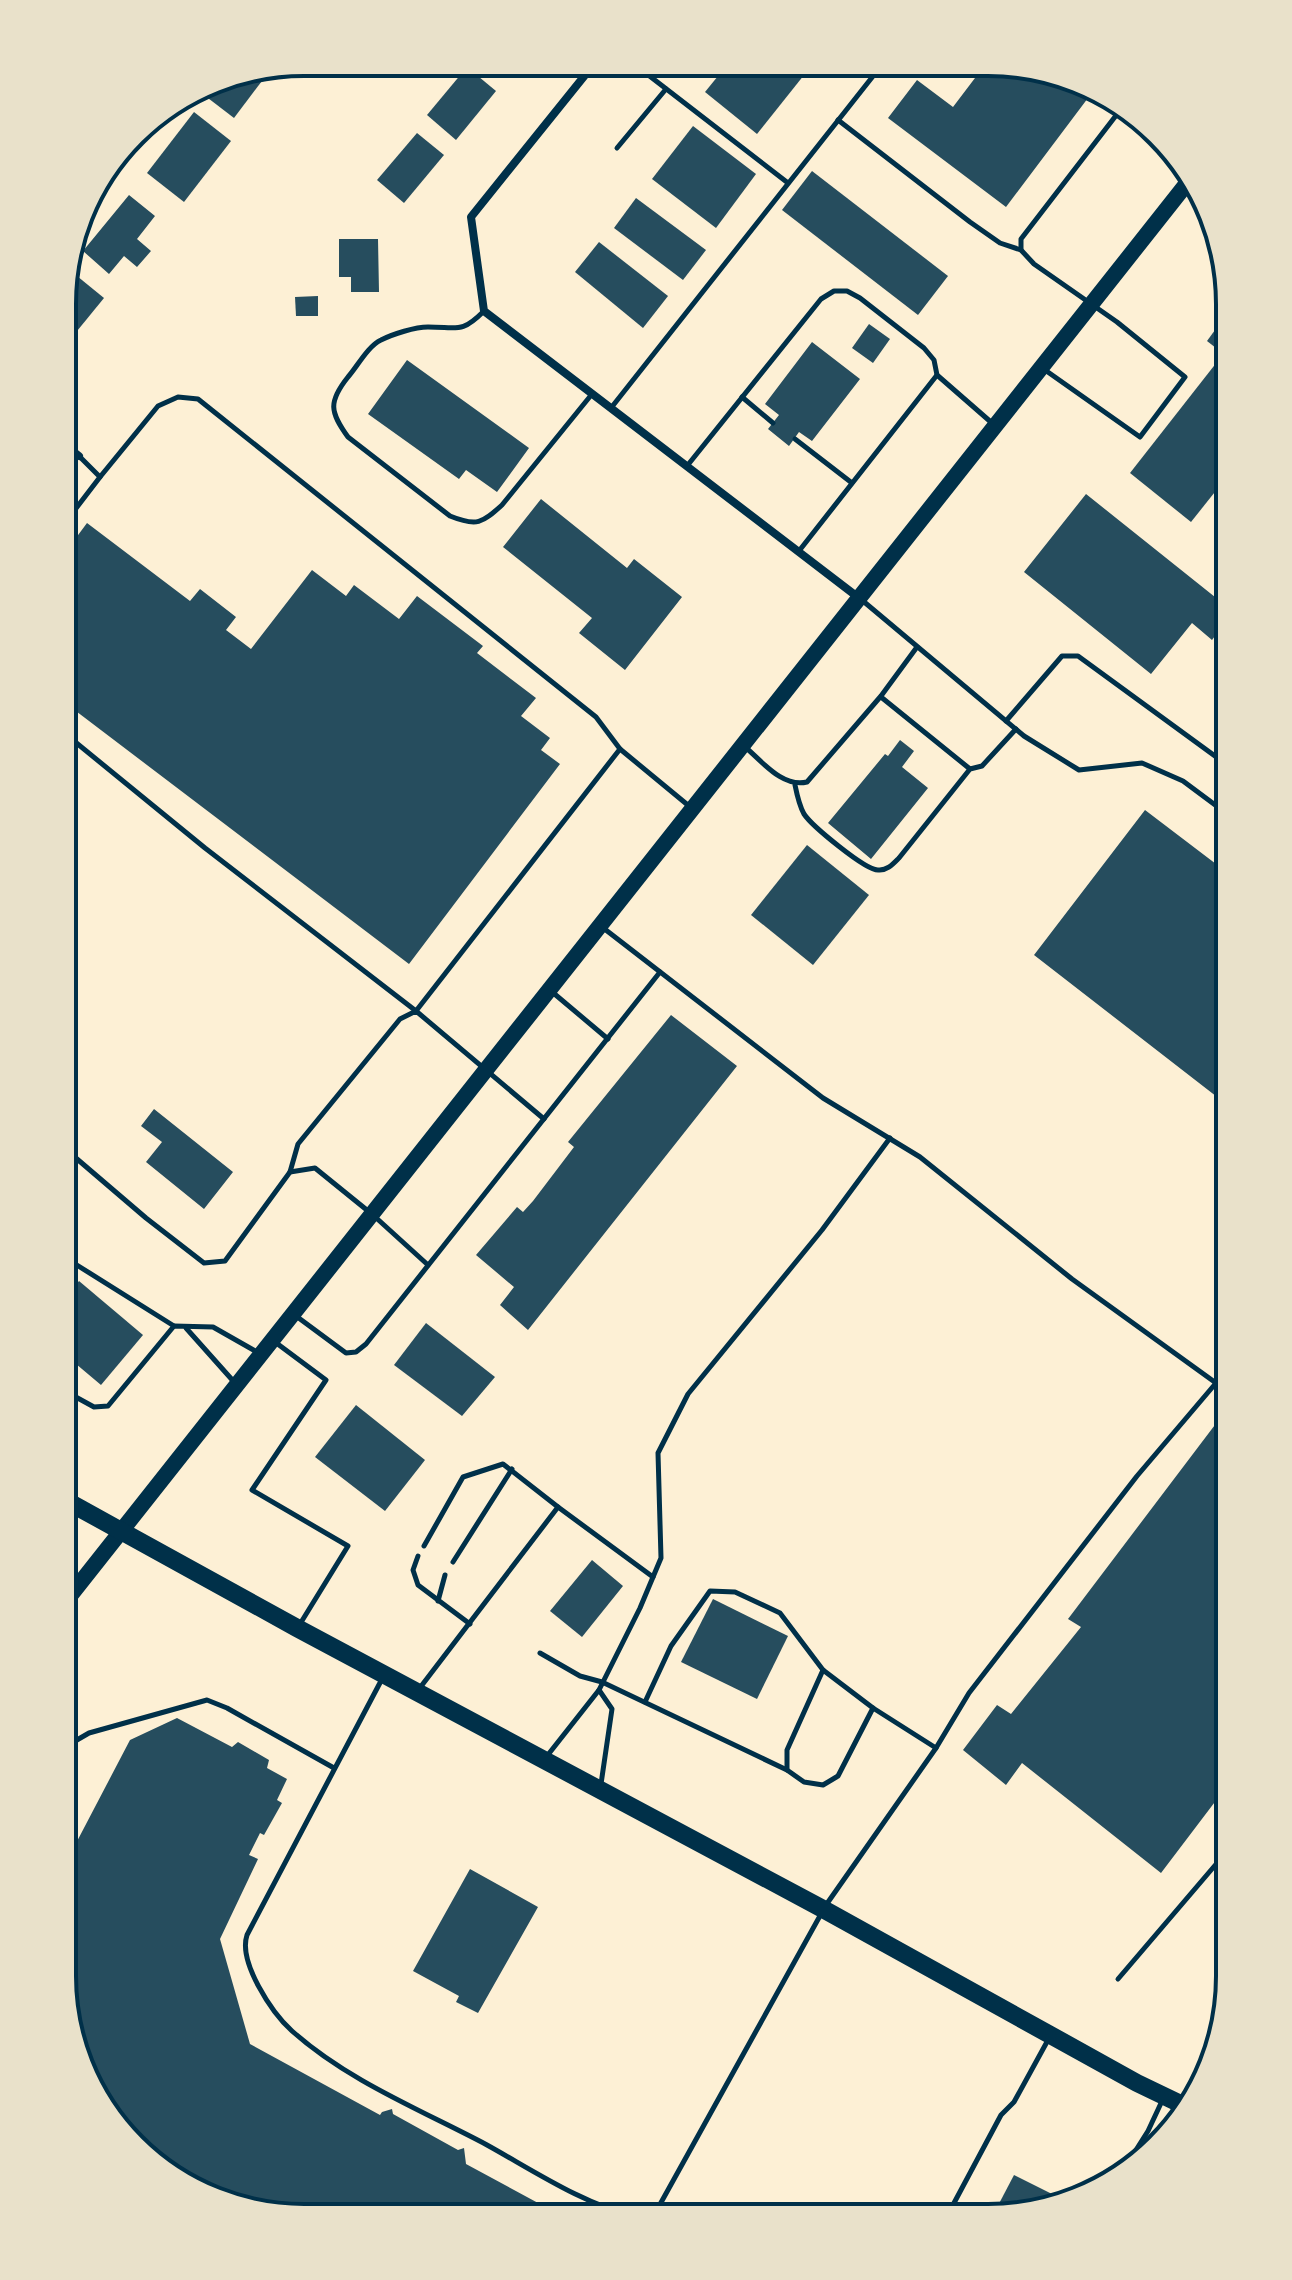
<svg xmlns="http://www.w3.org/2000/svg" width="1292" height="2280" font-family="'Exo 2',sans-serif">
  <rect width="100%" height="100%" fill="#fdf0d5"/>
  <g fill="#264d5e">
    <path d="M 727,65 L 812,65 L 757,134 L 705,92 Z"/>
    <path d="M 964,66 L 1035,67 L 1091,94 L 1006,207 L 888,118 L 917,80 L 953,107 L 975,78 L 962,69 Z"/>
    <path d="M 467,67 L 496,91 L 456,140 L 427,115 Z"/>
    <path d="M 271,69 L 234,118 L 204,95 L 216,79 Z"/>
    <path d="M 194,112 L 231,141 L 184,202 L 147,173 Z"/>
    <path d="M 693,126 L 756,174 L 716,228 L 652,179 Z"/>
    <path d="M 417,133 L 444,155 L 404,203 L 377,180 Z"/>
    <path d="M 812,171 L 948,276 L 918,315 L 782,210 Z"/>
    <path d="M 129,195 L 155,216 L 137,239 L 151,251 L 137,267 L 124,256 L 109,274 L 83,251 Z"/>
    <path d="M 636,198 L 706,250 L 683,280 L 614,228 Z"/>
    <path d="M 339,239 L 378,239 L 379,292 L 351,292 L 351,277 L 339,277 Z"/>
    <path d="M 599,242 L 668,296 L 643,328 L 575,272 Z"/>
    <path d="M 77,276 L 104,298 L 64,347 L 64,292 Z"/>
    <path d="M 318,296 L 318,316 L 296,316 L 295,297 Z"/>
    <path d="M 1223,319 L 1230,324 L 1230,359 L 1207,341 Z"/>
    <path d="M 869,324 L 890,339 L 873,363 L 852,348 Z"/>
    <path d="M 812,342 L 860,379 L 812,441 L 799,432 L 789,446 L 768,429 L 779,415 L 765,404 Z"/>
    <path d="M 407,360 L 529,448 L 497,492 L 466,470 L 459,479 L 368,414 Z"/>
    <path d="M 1217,362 L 1230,372 L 1230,473 L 1191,522 L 1130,473 Z"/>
    <path d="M 1086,494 L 1230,609 L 1230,616 L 1212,640 L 1192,623 L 1151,674 L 1024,572 Z"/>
    <path d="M 541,499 L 627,568 L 634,559 L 682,597 L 625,670 L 579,633 L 592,618 L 503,547 Z"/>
    <path d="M 87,523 L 190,601 L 200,589 L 236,617 L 226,630 L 251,649 L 312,570 L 346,596 L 354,585 L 399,619 L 417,596 L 483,646 L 477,653 L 536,698 L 521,716 L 550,738 L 541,750 L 560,764 L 409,964 L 64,702 L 64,554 Z"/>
    <path d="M 900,740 L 914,751 L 902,767 L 928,788 L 871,859 L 828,823 L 885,754 L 888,756 Z"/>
    <path d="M 1145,810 L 1216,864 L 1230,845 L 1230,1107 L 1034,955 Z"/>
    <path d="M 807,845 L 869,895 L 813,965 L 751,915 Z"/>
    <path d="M 671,1015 L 737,1066 L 528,1330 L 500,1305 L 514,1287 L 476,1255 L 517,1207 L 523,1212 L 533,1201 L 574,1147 L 568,1142 Z"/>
    <path d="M 154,1109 L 233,1172 L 204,1209 L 146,1162 L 162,1142 L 141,1126 Z"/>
    <path d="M 79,1281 L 143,1335 L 101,1385 L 63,1353 L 63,1301 Z"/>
    <path d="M 426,1323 L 495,1377 L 462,1416 L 394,1365 Z"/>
    <path d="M 356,1405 L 425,1460 L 385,1511 L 315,1457 Z"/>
    <path d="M 1230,1405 L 1230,1782 L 1161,1873 L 1022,1763 L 1006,1785 L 963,1750 L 997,1705 L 1011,1714 L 1081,1627 L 1068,1619 Z"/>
    <path d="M 592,1560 L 623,1586 L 582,1637 L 550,1611 Z"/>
    <path d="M 713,1599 L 788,1636 L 757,1699 L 681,1662 Z"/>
    <path d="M 177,1718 L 232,1747 L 238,1742 L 269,1760 L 267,1768 L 287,1779 L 277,1800 L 282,1803 L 264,1835 L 260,1833 L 249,1855 L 258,1859 L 220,1939 L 250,2044 L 380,2115 L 382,2112 L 392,2109 L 393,2114 L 458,2150 L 464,2148 L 466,2164 L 564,2217 L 272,2216 L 197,2193 L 145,2158 L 75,2054 L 62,1976 L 62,1870 L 130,1740 Z"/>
    <path d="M 470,1869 L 538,1907 L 478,2013 L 456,2002 L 459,1996 L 413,1971 Z"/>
    <path d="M 1014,2175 L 1070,2203 L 992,2217 Z"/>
  </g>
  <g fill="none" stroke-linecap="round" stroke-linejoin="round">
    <g stroke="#003049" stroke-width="5">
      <path d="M 634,64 L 788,183"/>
      <path d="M 838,120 L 970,222 L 1000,243 L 1021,250"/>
      <path d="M 617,148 L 666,89"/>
      <path d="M 484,311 C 461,334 458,327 428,327 C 415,327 393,334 381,340 C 368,346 357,367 348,377 C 328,402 330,412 348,437 L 450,516 C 477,527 482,523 502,505 L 592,394"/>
      <path d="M 1045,370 L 1140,437 L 1185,377 L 1117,322 L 1034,264 L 1021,250 L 1021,239 L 1121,109"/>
      <path d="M 742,397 L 773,423"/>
      <path d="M 611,408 L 881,66"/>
      <path d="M 795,439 L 852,483"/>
      <path d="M 687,466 L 821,299 L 834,291 L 847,291 L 860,298 L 924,348 L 934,360 L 937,375 L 992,423"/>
      <path d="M 100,477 L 158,406 L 178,397 L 198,399 L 596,717 L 620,749 L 689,806"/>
      <path d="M 64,524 L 100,477 L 79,456"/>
      <path d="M 799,551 L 937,375"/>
      <path d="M 863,601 L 1024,736 L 1079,770 L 1142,763 L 1183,781 L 1230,816"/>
      <path d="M 881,697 L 970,769"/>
      <path d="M 1006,721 L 1062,656 L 1078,656 L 1230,767"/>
      <path d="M 63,732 L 205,848 L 416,1011 L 620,749"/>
      <path d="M 744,746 C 762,761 782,788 807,782 L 881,696 L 917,647"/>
      <path d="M 795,785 C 797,795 799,805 804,814 C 812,826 865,870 878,870 C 887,871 893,864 899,858 L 970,769 L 982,766 L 1016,729"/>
      <path d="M 602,927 L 823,1098 L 920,1157 L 1072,1279 L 1216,1383 L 1137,1476 L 969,1693 L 936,1748 L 826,1905"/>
      <path d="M 551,991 L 608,1039"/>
      <path d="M 63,1147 L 146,1218 L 204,1263 L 225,1261 L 290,1172 L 315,1168 L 373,1215 L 428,1265"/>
      <path d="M 290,1172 L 298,1144 L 400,1019 L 416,1011 L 544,1119"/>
      <path d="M 63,1272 L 72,1262 L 174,1326"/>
      <path d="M 296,1316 L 346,1353 L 356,1352 L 366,1344 L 660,972"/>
      <path d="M 186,1328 L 235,1383"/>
      <path d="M 275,1342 L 326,1380 L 252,1490 L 348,1546 L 300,1624"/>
      <path d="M 63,1390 L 94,1407 L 108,1406 L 174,1326 L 213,1327 L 257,1352"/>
      <path d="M 424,1546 L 463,1477 L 503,1464 L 558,1507"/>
      <path d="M 418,1556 L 413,1570 L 418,1585 L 470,1624"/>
      <path d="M 453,1562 L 512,1469"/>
      <path d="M 438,1601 L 445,1575"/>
      <path d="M 540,1653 L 580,1676 L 602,1682 L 787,1770"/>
      <path d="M 823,1670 L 787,1750 L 787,1770 L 804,1782 L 823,1785 L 838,1776 L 873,1708"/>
      <path d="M 382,1679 L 247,1935 C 238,1962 272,2013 292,2031 C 348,2081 421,2110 487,2145 C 534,2171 583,2204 636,2217"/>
      <path d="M 419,1689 L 558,1507 L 653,1577"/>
      <path d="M 599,1690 L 612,1709 L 601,1784"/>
      <path d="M 645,1702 L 671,1646 L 710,1591 L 735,1592 L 780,1613 L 823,1670 L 873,1708 L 936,1748"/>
      <path d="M 62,1753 L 70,1744 L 89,1733 L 207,1700 L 227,1708 L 334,1768"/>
      <path d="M 547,1756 L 599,1690 L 640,1608 L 661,1558 L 658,1453 L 688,1394 L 822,1230 L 890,1138"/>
      <path d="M 1118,1979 L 1229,1849"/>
      <path d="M 1119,2177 L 1148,2131 L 1162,2101"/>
      <path d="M 653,2217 L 821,1914"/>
      <path d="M 946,2218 L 1001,2115 L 1014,2102 L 1048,2040"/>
    </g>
    <g stroke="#003049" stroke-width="8">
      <path d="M 594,64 L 471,217 L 484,311 L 859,598"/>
      <path d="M 64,444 L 79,456"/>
    </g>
    <path stroke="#003049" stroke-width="16" d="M 62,1606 L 1188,182"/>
    <path stroke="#003049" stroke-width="18" d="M 63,1499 L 297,1628 L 823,1909 L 1137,2083 L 1189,2108"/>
  </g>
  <path d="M0 0H1292V2280H0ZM304 76H988A228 228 0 0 1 1216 304V1976A228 228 0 0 1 988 2204H304A228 228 0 0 1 76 1976V304A228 228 0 0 1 304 76Z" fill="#e9e1ca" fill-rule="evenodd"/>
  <path fill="none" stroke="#003049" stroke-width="4" d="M304 76H988A228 228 0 0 1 1216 304V1976A228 228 0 0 1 988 2204H304A228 228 0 0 1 76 1976V304A228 228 0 0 1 304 76Z"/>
</svg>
